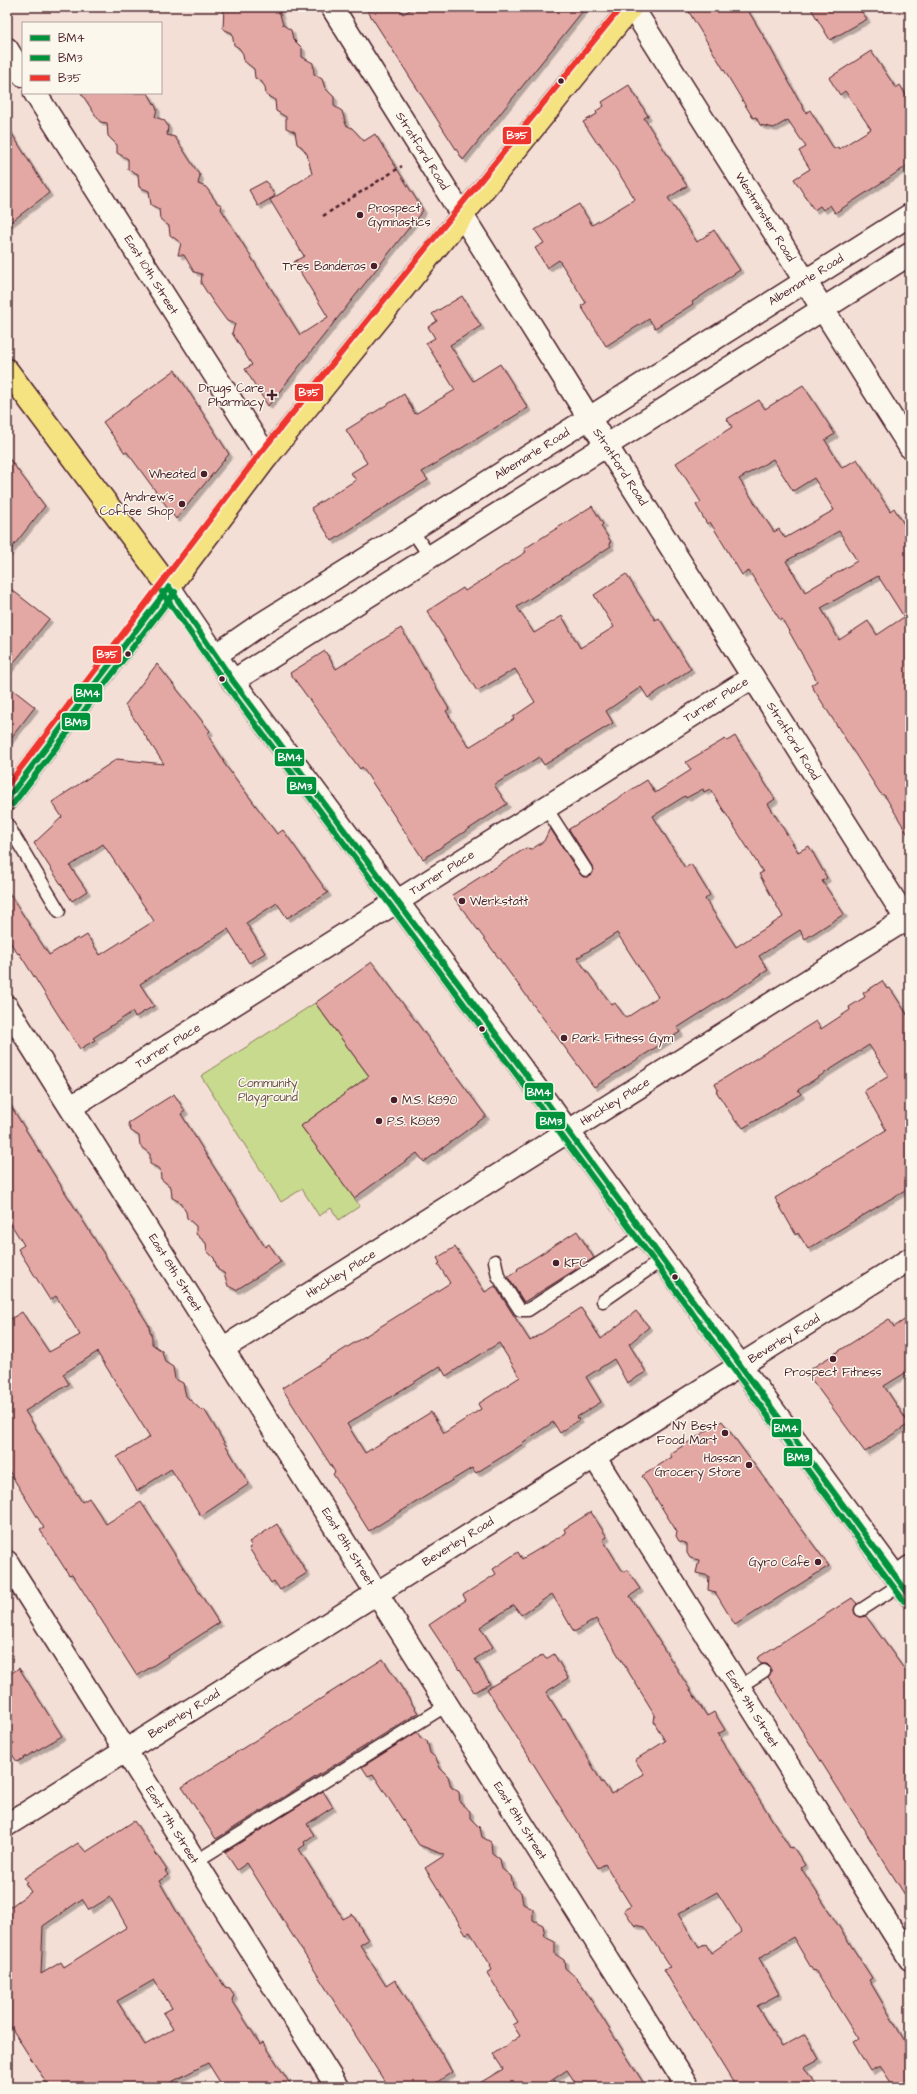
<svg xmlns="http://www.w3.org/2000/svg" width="917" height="2094" font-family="'Architects Daughter',sans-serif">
  <defs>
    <filter id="shadow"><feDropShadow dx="3.5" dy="3.5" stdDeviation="0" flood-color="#0004"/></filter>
  </defs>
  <rect width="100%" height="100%" fill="#f4dfd6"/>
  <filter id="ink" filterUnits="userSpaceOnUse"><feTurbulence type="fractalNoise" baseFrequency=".025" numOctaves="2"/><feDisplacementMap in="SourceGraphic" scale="8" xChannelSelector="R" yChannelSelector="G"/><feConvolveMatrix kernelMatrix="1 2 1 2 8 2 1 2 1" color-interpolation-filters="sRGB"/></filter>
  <g filter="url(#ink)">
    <path fill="#c8da8e" stroke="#897c5c" d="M 315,1003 L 369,1076 L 301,1126 L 360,1206 L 339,1220 L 331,1208 L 319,1216 L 302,1189 L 281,1202 L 201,1076 Z"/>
    <g fill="#e3a8a3" stroke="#4a1f2b" fill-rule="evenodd" filter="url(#shadow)">
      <path d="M 224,7 L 278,7 L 283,25 L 291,30 L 293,39 L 302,48 L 302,57 L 313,63 L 314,74 L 322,79 L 325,88 L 334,97 L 334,106 L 342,111 L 346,125 L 352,128 L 364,141 L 375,134 L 423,210 L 268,406 L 245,369 L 252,365 L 232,333 L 235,324 L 227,321 L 213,302 L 201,283 L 202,274 L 194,272 L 184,255 L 178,255 L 181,243 L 170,235 L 169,226 L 160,219 L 159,209 L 151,205 L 149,191 L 139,187 L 138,174 L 128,170 L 128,159 L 117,153 L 117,145 L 108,136 L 107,123 L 100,122 L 81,93 L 148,93 L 157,109 L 155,117 L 164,120 L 168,126 L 167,135 L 175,137 L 200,176 L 198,184 L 206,187 L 217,203 L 222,205 L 221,209 L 300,335 L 328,317 L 294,262 L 304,256 L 270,200 L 312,174 L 307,154 L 302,147 L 297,144 L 295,132 L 286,128 L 286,117 L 276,111 L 275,100 L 266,95 L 265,87 L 261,81 L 255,78 L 254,69 L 244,61 L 243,54 L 239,48 L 234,45 L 232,33 L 223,29 Z"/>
      <path d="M 365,7 L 398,7 L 403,14 L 415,7 L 586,7 L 463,160 Z"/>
      <path d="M 686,7 L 746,7 L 767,42 L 806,113 L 810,110 L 834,149 L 838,147 L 839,149 L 871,129 L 845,91 L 840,95 L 829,78 L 871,51 L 896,88 L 900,85 L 910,102 L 910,164 L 835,213 L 830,205 L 823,210 L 820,206 L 814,210 L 794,179 L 810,169 L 799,151 L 806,147 L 788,120 L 774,128 L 760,125 L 756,117 L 753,118 Z"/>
      <path d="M 810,7 L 858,7 L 867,19 L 830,40 Z"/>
      <path d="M 629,85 L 648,116 L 644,118 L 687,186 L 668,198 L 697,242 L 714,230 L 740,270 L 692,302 L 693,304 L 655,328 L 649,319 L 606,346 L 581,306 L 586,303 L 559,260 L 547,268 L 535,248 L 544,243 L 535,230 L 579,204 L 592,225 L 635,199 L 599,142 L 597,143 L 583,122 L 597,114 L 596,111 L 604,106 L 602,102 Z"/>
      <path d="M 7,126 L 49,193 L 7,225 Z"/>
      <path d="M 266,181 L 275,196 L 258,206 L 249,190 Z"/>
      <path d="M 462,296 L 481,326 L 450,345 L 473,381 L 500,364 L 528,408 L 422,472 L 428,480 L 332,541 L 311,508 L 356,480 L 351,473 L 367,463 L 346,430 L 404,394 L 415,414 L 455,390 L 426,343 L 435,338 L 428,327 L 437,321 L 432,314 Z"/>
      <path d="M 175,370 L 229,454 L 176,519 L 127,452 L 125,453 L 103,422 Z"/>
      <path d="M 803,385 L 835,434 L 825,440 L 842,468 L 857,459 L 890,511 L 894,508 L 910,534 L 910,838 L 885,796 L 880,793 L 811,685 L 817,681 L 782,619 L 780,620 L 749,571 L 742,575 L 710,522 L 707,524 L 696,505 L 701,502 L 676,463 L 732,427 L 727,419 L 759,400 L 765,409 ZM 773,459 L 793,491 L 814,478 L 834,510 L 785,538 L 779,529 L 774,532 L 739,479 ZM 839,531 L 857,561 L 805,592 L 786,561 ZM 878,576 L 904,617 L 877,635 L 868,621 L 839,640 L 821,608 Z"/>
      <path d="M 7,456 L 45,506 L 7,554 Z"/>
      <path d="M 592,506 L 603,524 L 601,526 L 611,542 L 609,543 L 611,546 L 517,607 L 534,633 L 562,616 L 580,648 L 614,627 L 594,595 L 626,574 L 655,620 L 659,618 L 691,669 L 648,698 L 641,687 L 606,711 L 613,723 L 544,765 L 539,757 L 494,785 L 507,804 L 423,859 L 362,767 L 360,769 L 290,673 L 325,651 L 336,669 L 401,628 L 449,709 L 446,711 L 469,747 L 514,719 L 513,717 L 535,702 L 515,669 L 477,691 L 427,611 L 463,588 L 465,591 L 526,552 L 524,549 Z"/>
      <path d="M 7,586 L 49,619 L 7,671 Z"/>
      <path d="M 157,664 L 210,731 L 207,734 L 224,761 L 223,762 L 277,834 L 283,830 L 328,893 L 287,918 L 277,903 L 246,923 L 265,953 L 249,963 L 228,929 L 140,984 L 154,1006 L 135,1017 L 132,1012 L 93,1038 L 95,1040 L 80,1049 L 19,953 L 18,954 L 7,938 L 7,890 L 49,955 L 70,942 L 78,938 L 79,940 L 87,935 L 100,955 L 154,921 L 103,844 L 70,866 L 87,891 L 72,901 L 34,843 L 62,817 L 52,802 L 117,759 L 164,764 L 125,705 Z"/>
      <path d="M 7,685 L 35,707 L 7,743 Z"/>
      <path d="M 735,736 L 775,799 L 768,804 L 798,852 L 809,846 L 827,878 L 822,881 L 844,914 L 805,939 L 800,930 L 759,956 L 768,970 L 677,1028 L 680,1032 L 594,1087 L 452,895 L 526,848 L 532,849 L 544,841 L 550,828 L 580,874 L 583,877 L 590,876 L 593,873 L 592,866 L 569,829 L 647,780 L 655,793 L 691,770 L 686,762 L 725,739 L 727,741 ZM 703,789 L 704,792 L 710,789 L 763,872 L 759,874 L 783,917 L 736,947 L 705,899 L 710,895 L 691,864 L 685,868 L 653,816 L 685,796 L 686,798 ZM 617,933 L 658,997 L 626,1018 L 615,1003 L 612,1005 L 577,958 Z"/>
      <path d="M 372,962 L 486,1116 L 424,1162 L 417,1153 L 354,1198 L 301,1126 L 369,1076 L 315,1003 Z"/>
      <path d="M 882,981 L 887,989 L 890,988 L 910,1019 L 910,1187 L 808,1249 L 798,1233 L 796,1235 L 775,1198 L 886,1130 L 864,1091 L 889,1076 L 869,1045 L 798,1090 L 801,1094 L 743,1128 L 738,1121 L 736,1122 L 716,1091 L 718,1090 L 715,1084 L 816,1021 L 821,1029 L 850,1010 L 849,1007 L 865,997 L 863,993 Z"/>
      <path d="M 174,1094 L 185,1111 L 181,1114 L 212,1164 L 265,1247 L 269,1244 L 281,1262 L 236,1290 L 228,1286 L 224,1273 L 218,1270 L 214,1258 L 207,1251 L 206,1243 L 196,1234 L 196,1226 L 187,1218 L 186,1212 L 180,1202 L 172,1198 L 171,1187 L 161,1179 L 160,1169 L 150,1164 L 150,1154 L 140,1146 L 139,1136 L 131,1131 L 128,1123 Z"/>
      <path d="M 7,1100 L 148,1324 L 152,1338 L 152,1344 L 162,1351 L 165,1362 L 173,1367 L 175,1379 L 183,1383 L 186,1396 L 202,1411 L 204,1409 L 249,1484 L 201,1516 L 171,1469 L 137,1491 L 117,1457 L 150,1437 L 97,1352 L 63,1374 L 69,1384 L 25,1411 L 82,1502 L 89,1498 L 106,1524 L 141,1502 L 219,1623 L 137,1676 L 72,1574 L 69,1575 L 40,1530 L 44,1528 L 7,1468 L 7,1321 L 22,1312 L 49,1352 L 80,1335 L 56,1296 L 50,1300 L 18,1249 L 24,1245 L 7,1218 Z"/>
      <path d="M 577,1231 L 594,1258 L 524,1302 L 508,1277 L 518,1270 L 517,1269 Z"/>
      <path d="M 455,1247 L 485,1292 L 495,1286 L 530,1341 L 581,1308 L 601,1339 L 636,1311 L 649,1327 L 629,1344 L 646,1372 L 627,1383 L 614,1359 L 586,1377 L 601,1402 L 577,1417 L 579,1420 L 560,1433 L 553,1422 L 522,1443 L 523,1444 L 476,1473 L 472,1468 L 369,1531 L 333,1474 L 335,1472 L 282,1388 L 450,1283 L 438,1264 L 440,1263 L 437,1258 ZM 499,1343 L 520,1377 L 478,1404 L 481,1409 L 444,1433 L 431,1412 L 365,1453 L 347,1424 L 440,1366 L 446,1376 Z"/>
      <path d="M 910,1316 L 910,1370 L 884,1386 L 909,1424 L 865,1452 L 806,1372 L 889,1319 L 894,1327 Z"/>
      <path d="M 722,1421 L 829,1566 L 735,1625 L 715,1592 L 708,1590 L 709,1576 L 696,1573 L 699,1560 L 690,1558 L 687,1553 L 687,1544 L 679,1541 L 676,1536 L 677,1532 L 642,1476 L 672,1457 L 670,1454 Z"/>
      <path d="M 591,1512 L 607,1537 L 603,1540 L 623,1572 L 627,1570 L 640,1589 L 630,1596 L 707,1716 L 714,1712 L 725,1730 L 718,1734 L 790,1848 L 793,1847 L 805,1865 L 801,1868 L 872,1978 L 869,1980 L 910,2050 L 910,2087 L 894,2087 L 880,2066 L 870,2071 L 853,2042 L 858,2039 L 815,1970 L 813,1971 L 793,1937 L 759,1958 L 779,1994 L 757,2006 L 782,2047 L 805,2034 L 819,2059 L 804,2067 L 817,2087 L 736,2087 L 670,1980 L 664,1969 L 670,1967 L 644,1927 L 634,1925 L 624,1910 L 631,1906 L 605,1864 L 598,1868 L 487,1689 L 543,1655 L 546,1659 L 554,1654 L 568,1678 L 546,1692 L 563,1719 L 565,1718 L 602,1783 L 603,1782 L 611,1794 L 644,1774 L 635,1760 L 665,1741 L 654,1722 L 655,1715 L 596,1619 L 574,1632 L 552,1594 L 521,1615 L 514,1605 L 480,1627 L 493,1647 L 475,1659 L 490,1684 L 474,1692 L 460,1669 L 459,1670 L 429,1625 L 466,1600 L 463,1595 L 496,1574 L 493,1569 L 518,1552 L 522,1559 L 566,1533 L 564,1529 ZM 717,1892 L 742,1932 L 711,1953 L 706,1944 L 699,1948 L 678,1914 Z"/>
      <path d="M 277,1524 L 307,1573 L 280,1590 L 274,1581 L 271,1583 L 249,1548 L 252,1546 L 249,1542 Z"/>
      <path d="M 852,1598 L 857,1604 L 854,1610 L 855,1614 L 861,1617 L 866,1616 L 910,1677 L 910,1903 L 768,1677 L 771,1671 L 770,1667 L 767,1664 L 761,1664 L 757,1658 Z"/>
      <path d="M 383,1659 L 418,1713 L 216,1839 L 182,1787 Z"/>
      <path d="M 19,1668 L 62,1736 L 17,1762 L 8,1748 L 14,1744 L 7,1732 L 7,1676 Z"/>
      <path d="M 417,1732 L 421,1738 L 427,1741 L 430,1753 L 436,1758 L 440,1768 L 448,1776 L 451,1787 L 459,1792 L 460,1803 L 470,1811 L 470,1818 L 480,1828 L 482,1837 L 491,1842 L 492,1853 L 500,1859 L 502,1869 L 511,1876 L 513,1886 L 521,1892 L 523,1904 L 533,1909 L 533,1920 L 543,1925 L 545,1937 L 555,1942 L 555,1954 L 564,1960 L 565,1968 L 577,1978 L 646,2087 L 578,2087 L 567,2070 L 542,2087 L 473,2087 L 503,2069 L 493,2054 L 520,2036 L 513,2025 L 518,2022 L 487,1973 L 492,1970 L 490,1966 L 491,1966 L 470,1932 L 466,1934 L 425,1868 L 445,1855 L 419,1845 L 373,1774 L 368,1776 L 362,1767 Z"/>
      <path d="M 323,1791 L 333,1807 L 307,1824 L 314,1835 L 304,1842 L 305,1845 L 299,1849 L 343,1919 L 352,1914 L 368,1940 L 360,1945 L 386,1986 L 395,1980 L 443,2056 L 452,2072 L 430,2087 L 388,2087 L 247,1863 L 237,1870 L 225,1852 Z"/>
      <path d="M 134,1821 L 167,1870 L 165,1871 L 168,1875 L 159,1881 L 186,1928 L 225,1987 L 230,1988 L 234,1995 L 232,2000 L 260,2044 L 263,2042 L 292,2087 L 223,2087 L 208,2063 L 162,2087 L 49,2087 L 7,2021 L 7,1909 L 31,1892 L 25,1883 L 27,1882 L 24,1878 L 78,1843 L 86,1852 ZM 110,1897 L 127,1927 L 64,1967 L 61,1962 L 41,1974 L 43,1926 L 82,1899 L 89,1910 ZM 154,1980 L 172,2008 L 163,2013 L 173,2029 L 145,2045 L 117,2001 Z"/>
    </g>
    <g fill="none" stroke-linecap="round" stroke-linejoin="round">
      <g stroke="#4a1f2b" stroke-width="15">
        <g id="lane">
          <path d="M 412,530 L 430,557"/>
          <path d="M 546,808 L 586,870"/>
          <path d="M 7,824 L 59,911"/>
          <path d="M 495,1261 L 498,1276 L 520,1310 L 528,1310 L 644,1234"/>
          <path d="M 603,1301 L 663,1259"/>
          <path d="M 861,1610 L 901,1584"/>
          <path d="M 739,1687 L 764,1671"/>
          <path d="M 195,1862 L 447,1705"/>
        </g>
      </g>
      <g stroke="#4a1f2b" stroke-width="25">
        <g id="street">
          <path d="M 332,7 L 589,418 L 910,925"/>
          <path d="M 632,7 L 910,447"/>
          <path d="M 7,49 L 23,75"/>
          <path d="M 35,93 L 267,457"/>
          <path d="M 216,655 L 258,626 L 412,530 L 910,215"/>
          <path d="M 233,681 L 910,254"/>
          <path d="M 7,1007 L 688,2087"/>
          <path d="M 71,1107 L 753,677"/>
          <path d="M 222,1349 L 906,919"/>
          <path d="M 595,1458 L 910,1959"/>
          <path d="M 7,1562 L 337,2087"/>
          <path d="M 896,1577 L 910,1567"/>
        </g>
      </g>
      <g stroke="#4a1f2b" stroke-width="25">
        <g id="secondary">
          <path d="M 169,587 L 233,681 L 554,1112 L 910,1596"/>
          <path d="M 7,1825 C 307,1635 610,1449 910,1259"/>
        </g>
      </g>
      <g stroke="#4a1f2b" stroke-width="25">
        <path id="primary" d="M 169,587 L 267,457 L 631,7"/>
      </g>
      <g stroke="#4a1f2b" stroke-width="25">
        <path id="highway" d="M 7,370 L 169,587 L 7,799"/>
      </g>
      <path stroke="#4a1f2b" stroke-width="2.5" stroke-dasharray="4 3" stroke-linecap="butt" d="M 323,216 L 402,166"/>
      <use href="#lane" stroke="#fbf7ec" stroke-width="12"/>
      <use href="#street" stroke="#fbf7ec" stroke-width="22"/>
      <use href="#secondary" stroke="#fbf7ec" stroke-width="22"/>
      <use href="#primary" stroke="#f5e382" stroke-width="22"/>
      <use href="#highway" stroke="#f5e382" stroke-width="22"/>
      <g stroke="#fbf7ec" stroke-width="9">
        <g id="bus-1">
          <path d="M 169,587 L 233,681 L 554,1112 L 910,1596"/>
          <path d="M 7,799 L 169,587"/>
        </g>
      </g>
      <g stroke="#fbf7ec" stroke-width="9">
        <g id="bus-2">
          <path d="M 162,592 L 227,686 L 548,1117 L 904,1601"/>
          <path d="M 13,804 L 175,592"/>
        </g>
      </g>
      <g stroke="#fbf7ec" stroke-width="9">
        <path id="bus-3" d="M 7,786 L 261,452 L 621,7"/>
      </g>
      <use href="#bus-1" stroke="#00933c" stroke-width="6"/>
      <use href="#bus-2" stroke="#00933c" stroke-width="6"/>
      <use href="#bus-3" stroke="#ee352e" stroke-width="6"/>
    </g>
  </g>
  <g fill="#4a1f2b" stroke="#fbf7ec" stroke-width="1.5">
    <circle cx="561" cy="81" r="3.5"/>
    <circle cx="360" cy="215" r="4"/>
    <circle cx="374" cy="266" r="4"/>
    <path d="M270 389h4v4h4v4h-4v4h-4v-4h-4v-4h4z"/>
    <circle cx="204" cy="474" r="4"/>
    <circle cx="182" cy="504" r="4"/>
    <circle cx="128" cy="654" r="3.5"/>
    <circle cx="222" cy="679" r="3.5"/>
    <circle cx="462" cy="901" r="4"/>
    <circle cx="482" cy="1029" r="3.5"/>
    <circle cx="564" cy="1038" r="4"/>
    <circle cx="394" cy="1100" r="4"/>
    <circle cx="379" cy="1121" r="4"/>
    <circle cx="556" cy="1263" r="4"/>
    <circle cx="675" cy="1277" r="3.5"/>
    <circle cx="833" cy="1359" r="4"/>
    <circle cx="725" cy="1433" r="4"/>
    <circle cx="749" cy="1465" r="4"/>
    <circle cx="818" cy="1562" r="4"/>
  </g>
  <g text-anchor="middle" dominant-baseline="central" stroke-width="3" stroke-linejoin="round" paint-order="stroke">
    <g font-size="12" fill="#4a1f2b" stroke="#fbf7ec">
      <text transform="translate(422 151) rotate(58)">Stratford Road</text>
      <text transform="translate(765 217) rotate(58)">Westminster Road</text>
      <text transform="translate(151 275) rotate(58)">East 10th Street</text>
      <text transform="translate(806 280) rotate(-32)">Albemarle Road</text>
      <text transform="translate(532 454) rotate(-32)">Albemarle Road</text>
      <text transform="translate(620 467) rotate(57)">Stratford Road</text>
      <text transform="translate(716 700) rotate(-32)">Turner Place</text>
      <text transform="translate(793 741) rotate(58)">Stratford Road</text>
      <text transform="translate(442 873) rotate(-32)">Turner Place</text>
      <text transform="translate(168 1046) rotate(-32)">Turner Place</text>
      <text transform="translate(615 1102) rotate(-32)">Hinckley Place</text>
      <text transform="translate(175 1273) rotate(58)">East 8th Street</text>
      <text transform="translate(341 1274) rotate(-32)">Hinckley Place</text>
      <text transform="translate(784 1339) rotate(-32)">Beverley Road</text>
      <text transform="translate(458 1542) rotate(-32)">Beverley Road</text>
      <text transform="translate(348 1547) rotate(58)">East 8th Street</text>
      <text transform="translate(752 1709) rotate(58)">East 9th Street</text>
      <text transform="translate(184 1714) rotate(-32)">Beverley Road</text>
      <text transform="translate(520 1821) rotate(58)">East 8th Street</text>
      <text transform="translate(172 1825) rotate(58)">East 7th Street</text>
    </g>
    <g font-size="12" fill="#4a1f2b" stroke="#fbf7ec" text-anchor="end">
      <text x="368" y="208" text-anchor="start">Prospect<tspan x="368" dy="14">Gymnastics</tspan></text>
      <text x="366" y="266">Tres Banderas</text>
      <text x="264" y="388">Drugs Care<tspan x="264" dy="14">Pharmacy</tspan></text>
      <text x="196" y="474">Wheated</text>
      <text x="174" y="497">Andrew's<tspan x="174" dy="14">Coffee Shop</tspan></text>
      <text x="470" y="901" text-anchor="start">Werkstatt</text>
      <text x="572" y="1038" text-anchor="start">Park Fitness Gym</text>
      <text x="402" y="1100" text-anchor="start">M.S. K890</text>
      <text x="387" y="1121" text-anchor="start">P.S. K889</text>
      <text x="564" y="1263" text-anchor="start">KFC</text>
      <text x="833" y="1372" text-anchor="middle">Prospect Fitness</text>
      <text x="717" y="1426">NY Best<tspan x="717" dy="14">Food Mart</tspan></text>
      <text x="741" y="1458">Hassan<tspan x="741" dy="14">Grocery Store</tspan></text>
      <text x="810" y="1562">Gyro Cafe</text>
    </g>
    <g font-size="12" fill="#6a4e44" stroke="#fbf7ec">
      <text x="268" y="1083">Community<tspan x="268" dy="14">Playground</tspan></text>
    </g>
  </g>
  <g stroke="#fbf7ec" stroke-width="1.5">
    <rect x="502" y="126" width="30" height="19" rx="4" fill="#ee352e"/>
    <rect x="294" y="383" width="30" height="19" rx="4" fill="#ee352e"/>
    <rect x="92" y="645" width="30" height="19" rx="4" fill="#ee352e"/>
    <rect x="73" y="683" width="30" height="20" rx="4" fill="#00933c"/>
    <rect x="61" y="712" width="30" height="19" rx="4" fill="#00933c"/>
    <rect x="274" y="748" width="31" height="19" rx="4" fill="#00933c"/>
    <rect x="286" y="776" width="31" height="19" rx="4" fill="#00933c"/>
    <rect x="524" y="1082" width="30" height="19" rx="4" fill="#00933c"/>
    <rect x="535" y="1111" width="31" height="19" rx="4" fill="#00933c"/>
    <rect x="771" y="1418" width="31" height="20" rx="4" fill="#00933c"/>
    <rect x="783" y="1447" width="30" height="20" rx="4" fill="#00933c"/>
  </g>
  <g font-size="11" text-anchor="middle" font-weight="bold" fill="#fff">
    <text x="517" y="139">B35</text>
    <text x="309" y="396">B35</text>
    <text x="107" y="658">B35</text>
    <text x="88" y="697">BM4</text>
    <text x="76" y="726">BM3</text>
    <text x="290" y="761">BM4</text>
    <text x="301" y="790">BM3</text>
    <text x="539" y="1096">BM4</text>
    <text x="551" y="1125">BM3</text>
    <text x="786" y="1432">BM4</text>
    <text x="798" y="1461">BM3</text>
  </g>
  <rect width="917" height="2094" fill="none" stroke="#fbf7ec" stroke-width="24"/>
  <rect x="12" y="12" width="893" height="2070" fill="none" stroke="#4a1f2b" stroke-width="1.5" filter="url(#ink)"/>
  <rect x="22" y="22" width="140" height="72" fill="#fbf7ec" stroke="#b4a19f"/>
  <rect x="30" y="35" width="20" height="6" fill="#00933c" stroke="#b4a19f"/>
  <text x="58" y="42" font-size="12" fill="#4a1f2b">BM4</text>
  <rect x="30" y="55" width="20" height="6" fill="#00933c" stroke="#b4a19f"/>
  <text x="58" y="62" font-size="12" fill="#4a1f2b">BM3</text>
  <rect x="30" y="75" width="20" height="6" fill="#ee352e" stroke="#b4a19f"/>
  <text x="58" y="82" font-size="12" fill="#4a1f2b">B35</text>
</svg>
